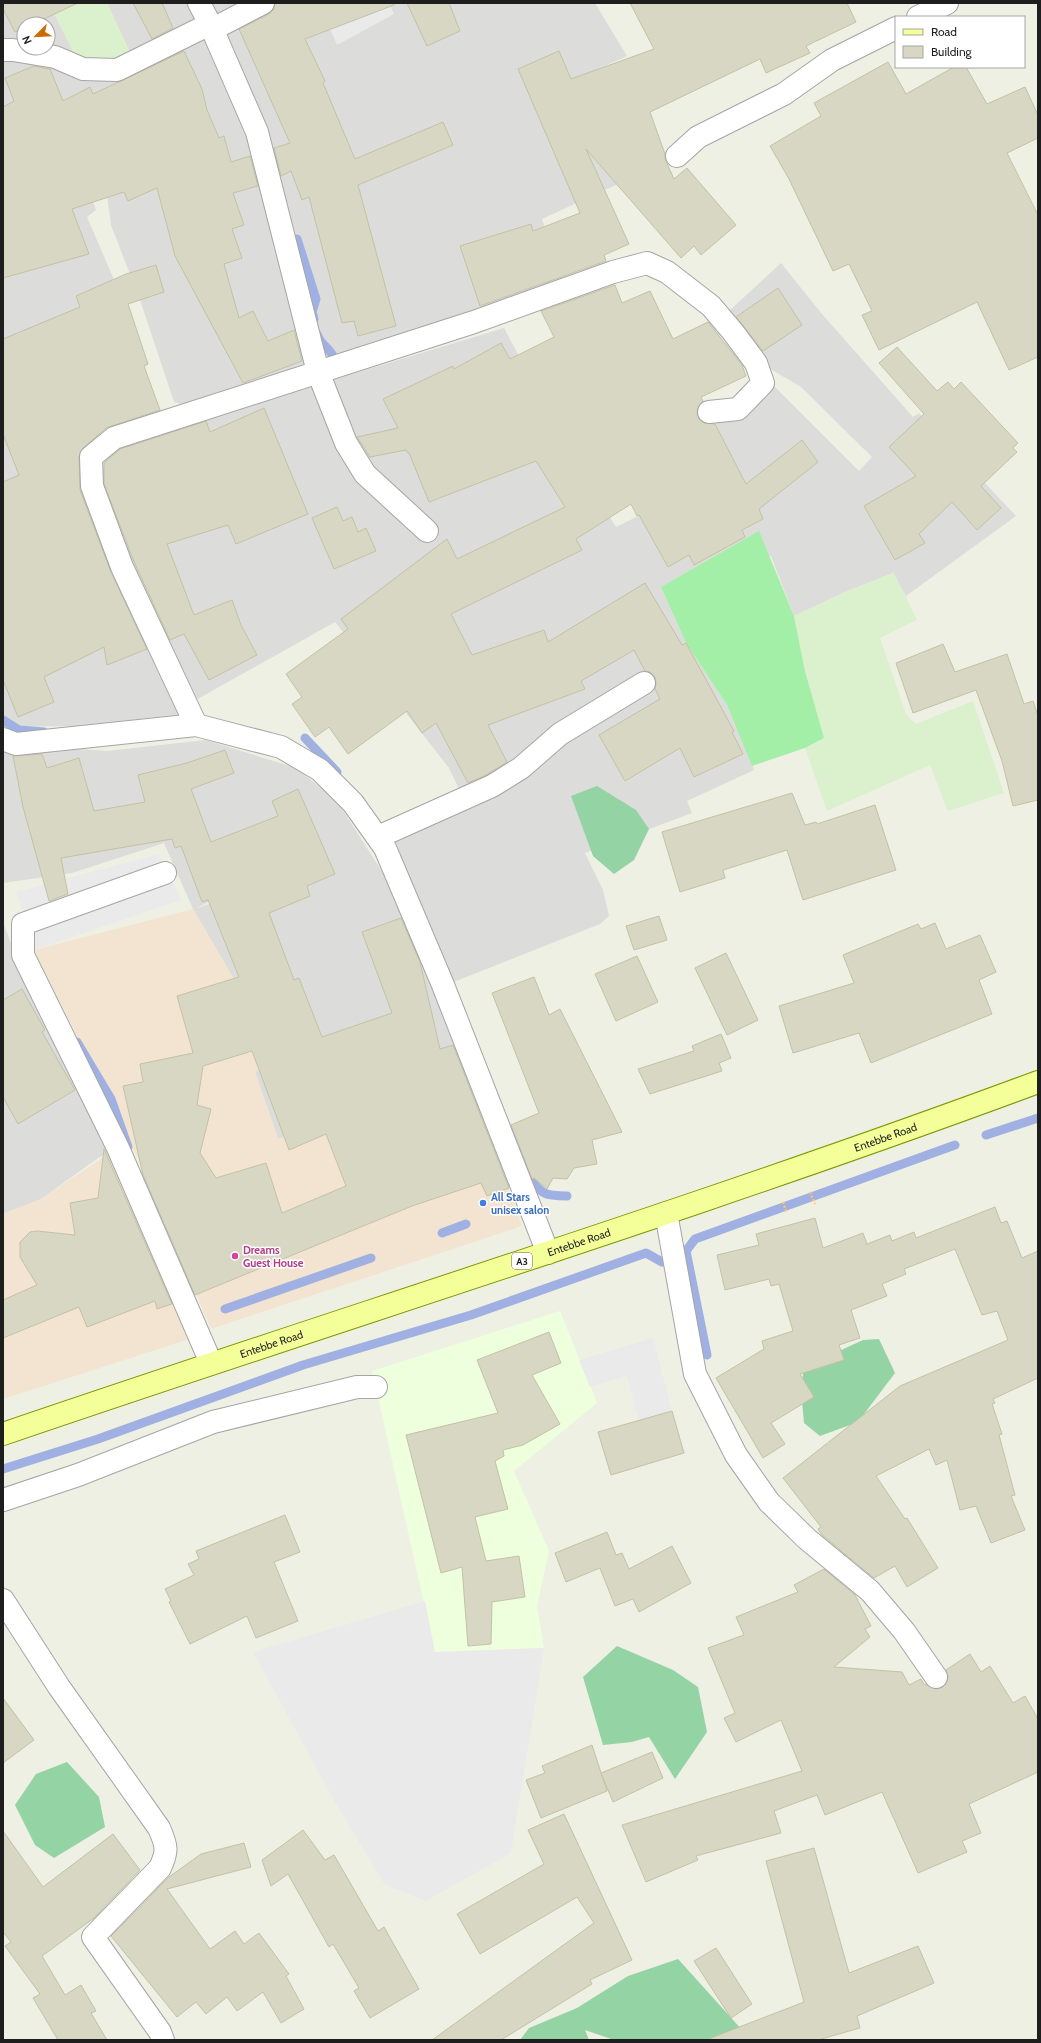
<svg xmlns="http://www.w3.org/2000/svg" width="1041" height="2043" font-family="Cabin,sans-serif">
  <rect width="100%" height="100%" fill="#eef0e3"/>
  <g fill="#dcdcdb" fill-rule="evenodd">
    <path d="M 3,3 L 49,3 L 77,59 L 48,48 L 48,24 L 24,24 L 24,48 L 3,45 Z"/>
    <path d="M 107,3 L 248,3 L 215,21 L 232,96 L 263,184 L 310,363 L 302,371 L 187,406 L 174,402 L 140,300 L 111,225 L 107,195 L 71,142 L 96,210 L 87,217 L 137,333 L 61,394 L 85,447 L 84,476 L 182,714 L 76,726 L 3,727 L 3,302 L 4,301 L 3,298 L 3,56 L 55,63 L 103,81 L 191,42 L 132,57 Z"/>
    <path d="M 273,3 L 595,3 L 627,56 L 573,80 L 618,184 L 542,219 L 563,280 L 322,362 L 222,31 Z"/>
    <path d="M 781,263 L 822,314 L 913,417 L 919,413 L 1016,516 L 906,596 L 893,573 L 845,592 L 794,616 L 771,556 L 661,587 L 686,643 L 727,705 L 754,770 L 687,801 L 692,813 L 585,853 L 603,890 L 609,916 L 600,924 L 451,983 L 394,838 L 543,763 L 589,724 L 631,698 L 619,684 L 592,703 L 510,768 L 460,791 L 449,768 L 335,622 L 194,701 L 144,593 L 104,499 L 102,473 L 105,460 L 116,449 L 215,415 L 315,386 L 357,452 L 329,381 L 504,328 L 573,458 L 616,527 L 736,468 L 715,422 L 771,383 L 859,471 L 872,457 L 801,387 L 762,364 L 730,310 Z"/>
    <path d="M 206,740 L 296,768 L 337,801 L 381,870 L 412,926 L 429,982 L 462,1042 L 485,1120 L 471,1123 L 416,1091 L 278,1139 L 255,1072 L 239,988 L 193,909 L 164,843 L 72,873 L 3,883 L 3,750 L 40,746 L 107,751 ZM 247,890 L 198,908 L 197,908 L 230,891 Z"/>
    <path d="M 3,922 L 19,965 L 113,1151 L 98,1158 L 41,1199 L 3,1214 Z"/>
  </g>
  <g fill="#f3e4d1">
    <path d="M 193,909 L 239,988 L 278,1062 L 255,1072 L 278,1139 L 416,1091 L 471,1123 L 485,1120 L 522,1226 L 211,1329 L 147,1177 L 34,950 Z"/>
    <path d="M 113,1151 L 190,1339 L 3,1399 L 3,1214 L 41,1199 Z"/>
  </g>
  <path fill="#edffdd" d="M 560,1311 L 597,1403 L 514,1471 L 549,1551 L 537,1606 L 544,1648 L 435,1652 L 372,1371 Z"/>
  <g fill="#dbf1cd">
    <path d="M 49,3 L 107,3 L 132,57 L 101,64 L 77,59 Z"/>
    <path d="M 894,573 L 917,620 L 880,638 L 906,714 L 916,724 L 973,701 L 1004,793 L 948,811 L 930,765 L 827,811 L 805,748 L 824,738 L 805,671 L 794,616 L 845,592 Z"/>
  </g>
  <path fill="#a4efa7" d="M 759,531 L 794,616 L 805,671 L 824,738 L 805,748 L 752,766 L 727,705 L 686,643 L 661,587 Z"/>
  <g fill="#94d3a3">
    <path d="M 597,786 L 636,810 L 649,829 L 634,860 L 614,874 L 593,856 L 571,796 Z"/>
    <path d="M 879,1339 L 895,1373 L 858,1422 L 820,1436 L 804,1423 L 801,1390 L 804,1367 L 863,1340 Z"/>
    <path d="M 617,1646 L 673,1670 L 698,1687 L 707,1732 L 675,1779 L 649,1737 L 632,1742 L 603,1745 L 583,1677 Z"/>
    <path d="M 67,1762 L 99,1797 L 105,1827 L 54,1858 L 35,1845 L 15,1805 L 36,1774 Z"/>
    <path d="M 678,1959 L 743,2031 L 745,2040 L 614,2040 L 585,2030 L 589,2040 L 520,2040 L 529,2028 L 577,2008 L 628,1976 Z"/>
  </g>
  <g fill="#eaeaea">
    <path d="M 319,3 L 389,3 L 394,14 L 337,45 Z"/>
    <path d="M 159,854 L 181,900 L 34,950 L 30,930 L 16,892 Z"/>
    <path d="M 653,1338 L 672,1411 L 639,1421 L 627,1376 L 590,1387 L 579,1360 Z"/>
    <path d="M 425,1601 L 435,1652 L 544,1648 L 511,1853 L 426,1901 L 385,1885 L 332,1797 L 253,1652 Z"/>
  </g>
  <g fill="none" stroke-linecap="round" stroke-linejoin="round">
    <g stroke="#a0b0e2" stroke-width="9">
      <path d="M 297,239 L 316,299 L 312,312 L 314,319"/>
      <path d="M 317,334 C 320,344 328,347 333,356"/>
      <path d="M 3,720 L 19,730 L 44,732"/>
      <path d="M 305,738 L 337,772"/>
      <path d="M 77,1042 L 111,1099 L 128,1147"/>
      <path d="M 986,1135 L 1038,1118"/>
      <path d="M 528,1176 C 541,1194 544,1196 567,1196"/>
      <path d="M 442,1233 L 466,1224"/>
      <path d="M 225,1309 L 371,1258"/>
      <path d="M 707,1355 L 686,1251 L 695,1239 L 955,1145"/>
      <path d="M 3,1469 L 98,1439 L 303,1365 L 471,1315 L 646,1253 L 662,1262"/>
    </g>
  </g>
  <g fill="#d7d7c3" stroke="#c3c2a4" fill-rule="evenodd">
    <path d="M 3,3 L 78,3 L 33,24 L 24,24 L 24,28 L 15,32 L 3,9 Z"/>
    <path d="M 133,3 L 162,3 L 173,28 L 152,39 Z"/>
    <path d="M 275,3 L 394,3 L 394,5 L 305,39 L 325,81 L 323,83 L 355,159 L 443,122 L 453,145 L 358,185 L 396,326 L 358,336 L 354,321 L 342,323 L 309,197 L 302,200 L 291,171 L 281,176 L 274,148 L 290,143 L 239,29 L 269,14 L 274,9 Z"/>
    <path d="M 407,3 L 449,3 L 460,31 L 427,46 Z"/>
    <path d="M 630,3 L 847,3 L 856,22 L 806,46 L 810,53 L 766,73 L 760,59 L 650,112 L 665,154 L 665,159 L 674,179 L 687,168 L 736,225 L 701,255 L 694,246 L 681,258 L 586,149 L 629,244 L 604,255 L 606,261 L 480,306 L 460,246 L 531,224 L 533,231 L 580,213 L 518,69 L 559,51 L 571,79 L 654,49 Z"/>
    <path d="M 184,51 L 202,89 L 207,110 L 219,138 L 224,136 L 231,162 L 250,156 L 258,186 L 233,193 L 244,225 L 232,229 L 242,258 L 224,264 L 239,318 L 253,311 L 268,341 L 294,330 L 302,361 L 243,383 L 175,256 L 157,188 L 128,201 L 124,192 L 72,209 L 89,254 L 3,278 L 3,107 L 14,101 L 5,78 L 34,66 L 50,69 L 63,101 L 90,87 L 93,94 Z"/>
    <path d="M 888,62 L 906,94 L 954,67 L 966,67 L 987,104 L 1025,87 L 1038,115 L 1038,138 L 1007,153 L 1038,215 L 1038,357 L 1009,370 L 977,302 L 879,350 L 862,315 L 872,311 L 849,264 L 833,271 L 789,179 L 770,146 L 821,116 L 814,103 Z"/>
    <path d="M 156,265 L 164,292 L 128,304 L 148,364 L 144,366 L 160,410 L 106,428 L 83,448 L 79,457 L 80,490 L 111,572 L 147,649 L 107,665 L 104,647 L 44,677 L 54,702 L 18,717 L 3,680 L 3,482 L 19,475 L 3,434 L 3,339 L 80,307 L 76,296 L 126,274 Z"/>
    <path d="M 615,285 L 622,303 L 650,291 L 673,339 L 708,322 L 742,365 L 746,376 L 701,397 L 703,401 L 698,407 L 697,413 L 699,419 L 704,423 L 715,424 L 746,484 L 802,440 L 818,462 L 759,509 L 763,519 L 742,530 L 745,537 L 694,565 L 689,555 L 668,567 L 639,515 L 637,516 L 631,504 L 576,539 L 582,550 L 451,614 L 472,655 L 544,630 L 548,642 L 645,583 L 682,645 L 686,643 L 734,731 L 732,732 L 743,754 L 694,777 L 680,748 L 625,781 L 599,735 L 660,699 L 655,689 L 656,683 L 655,677 L 650,672 L 645,671 L 634,650 L 581,681 L 585,689 L 488,725 L 507,762 L 486,775 L 468,783 L 436,723 L 422,733 L 407,711 L 348,754 L 329,727 L 315,737 L 292,704 L 302,697 L 286,674 L 348,629 L 341,619 L 447,539 L 457,559 L 565,507 L 536,461 L 429,502 L 409,453 L 408,453 L 406,450 L 370,457 L 357,437 L 398,428 L 383,399 L 453,366 L 454,369 L 501,343 L 510,359 L 554,337 L 541,311 Z"/>
    <path d="M 778,288 L 802,325 L 763,351 L 736,317 Z"/>
    <path d="M 897,347 L 937,391 L 948,382 L 954,389 L 961,382 L 1018,443 L 1013,448 L 1017,452 L 981,486 L 1001,508 L 977,530 L 952,502 L 919,534 L 925,543 L 895,560 L 864,506 L 916,476 L 889,447 L 924,414 L 879,363 Z"/>
    <path d="M 264,408 L 308,514 L 236,544 L 228,525 L 167,544 L 194,615 L 232,600 L 241,625 L 257,655 L 209,680 L 184,634 L 170,640 L 134,562 L 104,484 L 104,463 L 120,449 L 206,421 L 210,432 Z"/>
    <path d="M 337,507 L 343,521 L 352,517 L 358,532 L 366,528 L 376,551 L 334,569 L 312,518 Z"/>
    <path d="M 943,644 L 955,672 L 1007,654 L 1024,704 L 1033,701 L 1038,716 L 1038,800 L 1013,806 L 1002,761 L 976,690 L 913,713 L 896,663 Z"/>
    <path d="M 225,750 L 234,773 L 191,789 L 211,842 L 278,816 L 272,801 L 298,789 L 335,874 L 307,886 L 310,896 L 269,913 L 294,980 L 299,978 L 322,1037 L 392,1013 L 362,932 L 401,918 L 420,962 L 440,1049 L 453,1045 L 509,1188 L 487,1196 L 481,1183 L 412,1206 L 195,1295 L 143,1175 L 123,1086 L 143,1082 L 140,1064 L 193,1053 L 177,996 L 239,977 L 208,900 L 202,902 L 181,846 L 175,848 L 172,839 L 61,858 L 68,894 L 49,901 L 23,807 L 13,756 L 42,754 L 47,768 L 79,758 L 94,811 L 145,802 L 138,775 L 187,763 ZM 252,1051 L 289,1150 L 326,1134 L 346,1186 L 282,1213 L 266,1163 L 216,1178 L 200,1153 L 211,1109 L 197,1105 L 203,1066 Z"/>
    <path d="M 792,793 L 805,825 L 816,822 L 817,824 L 875,805 L 896,870 L 803,900 L 787,850 L 723,870 L 725,878 L 680,892 L 662,832 Z"/>
    <path d="M 659,916 L 667,940 L 634,950 L 626,926 Z"/>
    <path d="M 935,923 L 946,949 L 980,935 L 996,972 L 979,980 L 992,1014 L 871,1063 L 859,1033 L 793,1053 L 779,1006 L 854,983 L 843,955 L 918,924 L 921,929 Z"/>
    <path d="M 726,953 L 758,1020 L 727,1035 L 695,968 Z"/>
    <path d="M 637,956 L 658,1002 L 616,1021 L 595,974 Z"/>
    <path d="M 534,977 L 549,1015 L 560,1009 L 622,1132 L 592,1140 L 597,1164 L 574,1168 L 567,1179 L 553,1178 L 547,1189 L 534,1178 L 532,1179 L 511,1125 L 539,1113 L 492,993 Z"/>
    <path d="M 22,989 L 45,1030 L 42,1032 L 75,1090 L 18,1124 L 3,1097 L 3,1000 Z"/>
    <path d="M 721,1034 L 731,1058 L 719,1063 L 722,1071 L 650,1094 L 638,1069 L 694,1051 L 692,1046 Z"/>
    <path d="M 104,1149 L 172,1304 L 157,1309 L 155,1301 L 87,1327 L 79,1307 L 3,1338 L 3,1300 L 37,1285 L 20,1257 L 20,1242 L 30,1232 L 37,1231 L 75,1235 L 70,1203 L 98,1198 Z"/>
    <path d="M 995,1207 L 1001,1223 L 1007,1221 L 1022,1258 L 1038,1251 L 1038,1378 L 993,1399 L 995,1403 L 992,1404 L 1002,1434 L 999,1435 L 1015,1495 L 1011,1496 L 1025,1530 L 991,1543 L 976,1506 L 960,1510 L 947,1460 L 936,1465 L 929,1449 L 876,1476 L 905,1519 L 907,1518 L 938,1568 L 907,1587 L 895,1566 L 874,1578 L 822,1535 L 818,1529 L 821,1527 L 783,1478 L 900,1386 L 1008,1340 L 997,1311 L 982,1315 L 955,1249 L 904,1269 L 906,1274 L 882,1284 L 887,1296 L 851,1310 L 860,1338 L 839,1345 L 844,1360 L 800,1374 L 814,1397 L 771,1423 L 785,1444 L 763,1458 L 716,1378 L 764,1349 L 762,1341 L 793,1331 L 779,1284 L 771,1286 L 769,1279 L 725,1290 L 717,1255 L 759,1245 L 756,1234 L 815,1218 L 823,1248 L 863,1233 L 867,1244 L 890,1235 L 892,1241 L 914,1232 L 916,1238 Z"/>
    <path d="M 549,1332 L 561,1363 L 532,1375 L 560,1424 L 523,1445 L 503,1450 L 504,1456 L 495,1461 L 508,1509 L 475,1517 L 486,1561 L 519,1556 L 525,1597 L 492,1602 L 491,1644 L 468,1646 L 462,1567 L 441,1573 L 406,1435 L 498,1413 L 477,1360 Z"/>
    <path d="M 672,1411 L 684,1453 L 611,1475 L 598,1432 Z"/>
    <path d="M 285,1515 L 300,1552 L 274,1562 L 298,1621 L 256,1638 L 247,1616 L 190,1644 L 169,1602 L 171,1601 L 165,1589 L 194,1575 L 188,1564 L 199,1559 L 196,1551 Z"/>
    <path d="M 607,1532 L 616,1555 L 622,1553 L 629,1569 L 672,1546 L 691,1583 L 639,1612 L 633,1599 L 615,1606 L 600,1568 L 566,1582 L 555,1553 Z"/>
    <path d="M 824,1569 L 855,1595 L 871,1626 L 865,1629 L 870,1637 L 834,1667 L 902,1672 L 909,1685 L 921,1679 L 924,1684 L 937,1689 L 943,1687 L 947,1682 L 948,1676 L 946,1670 L 970,1654 L 981,1672 L 990,1666 L 1013,1703 L 1025,1696 L 1038,1719 L 1038,1772 L 969,1804 L 981,1833 L 962,1841 L 967,1852 L 918,1873 L 882,1792 L 825,1815 L 817,1795 L 774,1811 L 781,1833 L 696,1856 L 698,1860 L 646,1882 L 622,1825 L 802,1771 L 781,1720 L 736,1742 L 724,1718 L 735,1713 L 708,1648 L 744,1635 L 736,1617 L 798,1592 L 794,1585 Z"/>
    <path d="M 3,1698 L 34,1740 L 3,1763 Z"/>
    <path d="M 592,1745 L 607,1791 L 541,1818 L 526,1780 L 545,1773 L 542,1766 Z"/>
    <path d="M 652,1752 L 663,1778 L 613,1802 L 601,1773 Z"/>
    <path d="M 564,1814 L 632,1960 L 590,1980 L 592,1984 L 501,2040 L 432,2040 L 594,1923 L 577,1897 L 480,1954 L 457,1914 L 544,1864 L 528,1830 Z"/>
    <path d="M 303,1830 L 325,1860 L 334,1855 L 378,1931 L 384,1927 L 419,1989 L 370,2018 L 354,1991 L 359,1988 L 333,1944 L 329,1947 L 288,1874 L 271,1886 L 262,1860 Z"/>
    <path d="M 3,1831 L 43,1887 L 113,1834 L 140,1870 L 94,1918 L 42,1956 L 65,1995 L 81,1985 L 96,2011 L 91,2013 L 107,2040 L 58,2040 L 33,1998 L 40,1994 L 5,1946 L 11,1942 L 3,1932 Z"/>
    <path d="M 244,1843 L 251,1867 L 167,1889 L 210,1949 L 235,1931 L 244,1944 L 259,1933 L 289,1974 L 286,1976 L 304,2009 L 281,2023 L 263,1992 L 237,2011 L 227,1997 L 206,2014 L 196,2002 L 177,2017 L 111,1936 L 169,1877 L 201,1854 Z"/>
    <path d="M 814,1848 L 849,1973 L 918,1946 L 934,1983 L 857,2016 L 860,2028 L 818,2040 L 711,2040 L 711,2038 L 804,2002 L 766,1861 Z"/>
    <path d="M 716,1948 L 752,2004 L 731,2018 L 694,1961 Z"/>
  </g>
  <g fill="none" stroke-linecap="round" stroke-linejoin="round">
    <g stroke="#a5a5a5" stroke-width="24">
      <g id="minor">
        <path d="M 199,3 L 210,24 L 257,132 L 318,372 L 346,443 L 365,474 L 427,531"/>
        <path d="M 918,17 L 947,3"/>
        <path d="M 213,29 L 263,3"/>
        <path d="M 3,50 L 13,50 L 55,57 L 83,69 L 117,70 L 210,24"/>
        <path d="M 677,156 L 698,137 L 784,94 L 832,60 L 896,28"/>
        <path d="M 196,725 L 122,567 L 92,486 L 91,457 L 114,438 L 474,322 L 613,272 L 647,263 L 667,272 L 711,306 L 733,332 L 756,363 L 763,383 L 738,409 L 709,412"/>
        <path d="M 3,739 L 16,744 L 196,725 L 281,747 L 320,770 L 353,803 L 385,848 L 443,985 L 548,1253"/>
        <path d="M 378,837 L 492,786 L 521,768 L 560,734 L 644,683"/>
        <path d="M 165,873 L 23,924 L 23,955 L 118,1148 L 211,1363"/>
        <path d="M 666,1213 L 695,1374 L 736,1455 L 769,1502 L 807,1539 L 870,1591 L 904,1631 L 936,1677"/>
        <path d="M 3,1500 L 78,1475 L 213,1422 L 357,1387 L 376,1387"/>
        <path d="M 3,1600 L 59,1687 L 159,1828 C 167,1846 168,1851 160,1868 L 93,1937 L 160,2032 L 163,2040"/>
      </g>
    </g>
    <g stroke="#7a9800" stroke-width="24">
      <g id="primary">
        <path id="s1" d="M 3,1434 C 348,1316 696,1209 1038,1082"/>
      </g>
    </g>
    <g stroke="#ffc765" stroke-width="2.5" stroke-dasharray="2 2" stroke-linecap="butt">
      <path d="M 810,1192 L 815,1204"/>
      <path d="M 783,1202 L 787,1213"/>
    </g>
    <use href="#minor" stroke="#fff" stroke-width="22"/>
    <use href="#primary" stroke="#f5ff99" stroke-width="22"/>
  </g>
  <circle fill="#3f7fe0" stroke="#fff" stroke-width="1.5" cx="483" cy="1203" r="4"/>
  <circle fill="#d1479c" stroke="#fff" stroke-width="1.5" cx="235" cy="1256" r="4"/>
  <g text-anchor="middle" dominant-baseline="central" stroke-width="3" stroke-linejoin="round" paint-order="stroke">
    <rect fill="#fff" stroke="#626262" stroke-width="1" x="512" y="1253" width="20" height="16" rx="3"/>
    <g font-size="10" font-weight="bold" fill="#1e1e1e">
      <text x="522" y="1261">A3</text>
    </g>
    <g font-size="11" fill="#1e1e1e" stroke="#fff">
      <text stroke="none"><textPath href="#s1" startOffset="931">Entebbe Road</textPath></text>
      <text stroke="none"><textPath href="#s1" startOffset="607">Entebbe Road</textPath></text>
      <text stroke="none"><textPath href="#s1" startOffset="283">Entebbe Road</textPath></text>
    </g>
    <g font-size="11" font-weight="bold" fill="#366cbe" stroke="#fff" text-anchor="start">
      <text x="491" y="1197">All Stars<tspan x="491" dy="13">unisex salon</tspan></text>
    </g>
    <g font-size="11" font-weight="bold" fill="#b23c85" stroke="#fff" text-anchor="start">
      <text x="243" y="1250">Dreams<tspan x="243" dy="13">Guest House</tspan></text>
    </g>
  </g>
  <rect width="1041" height="2043" fill="none" stroke="#1e1e1e" stroke-width="8"/>
  <rect x="895" y="16" width="130" height="52" fill="#ffffff" stroke="#a5a5a5"/>
  <rect x="903" y="29" width="20" height="6" fill="#f5ff99" stroke="#a5a5a5"/>
  <text x="931" y="36" font-size="12" fill="#1e1e1e">Road</text>
  <rect x="903" y="46" width="20" height="12" fill="#d7d7c3" stroke="#a5a5a5"/>
  <text x="931" y="56" font-size="12" fill="#1e1e1e">Building</text>
  <g transform="translate(36 36) rotate(246)"><circle r="19" fill="#ffffff" stroke="#a5a5a5"/>
  <path d="M0-3L7 15L0 10L-7 15Z" fill="#cc6c00"/>
  <text y="-6" font-size="11" font-weight="bold" text-anchor="middle" fill="#1e1e1e">N</text>
  </g>
</svg>
